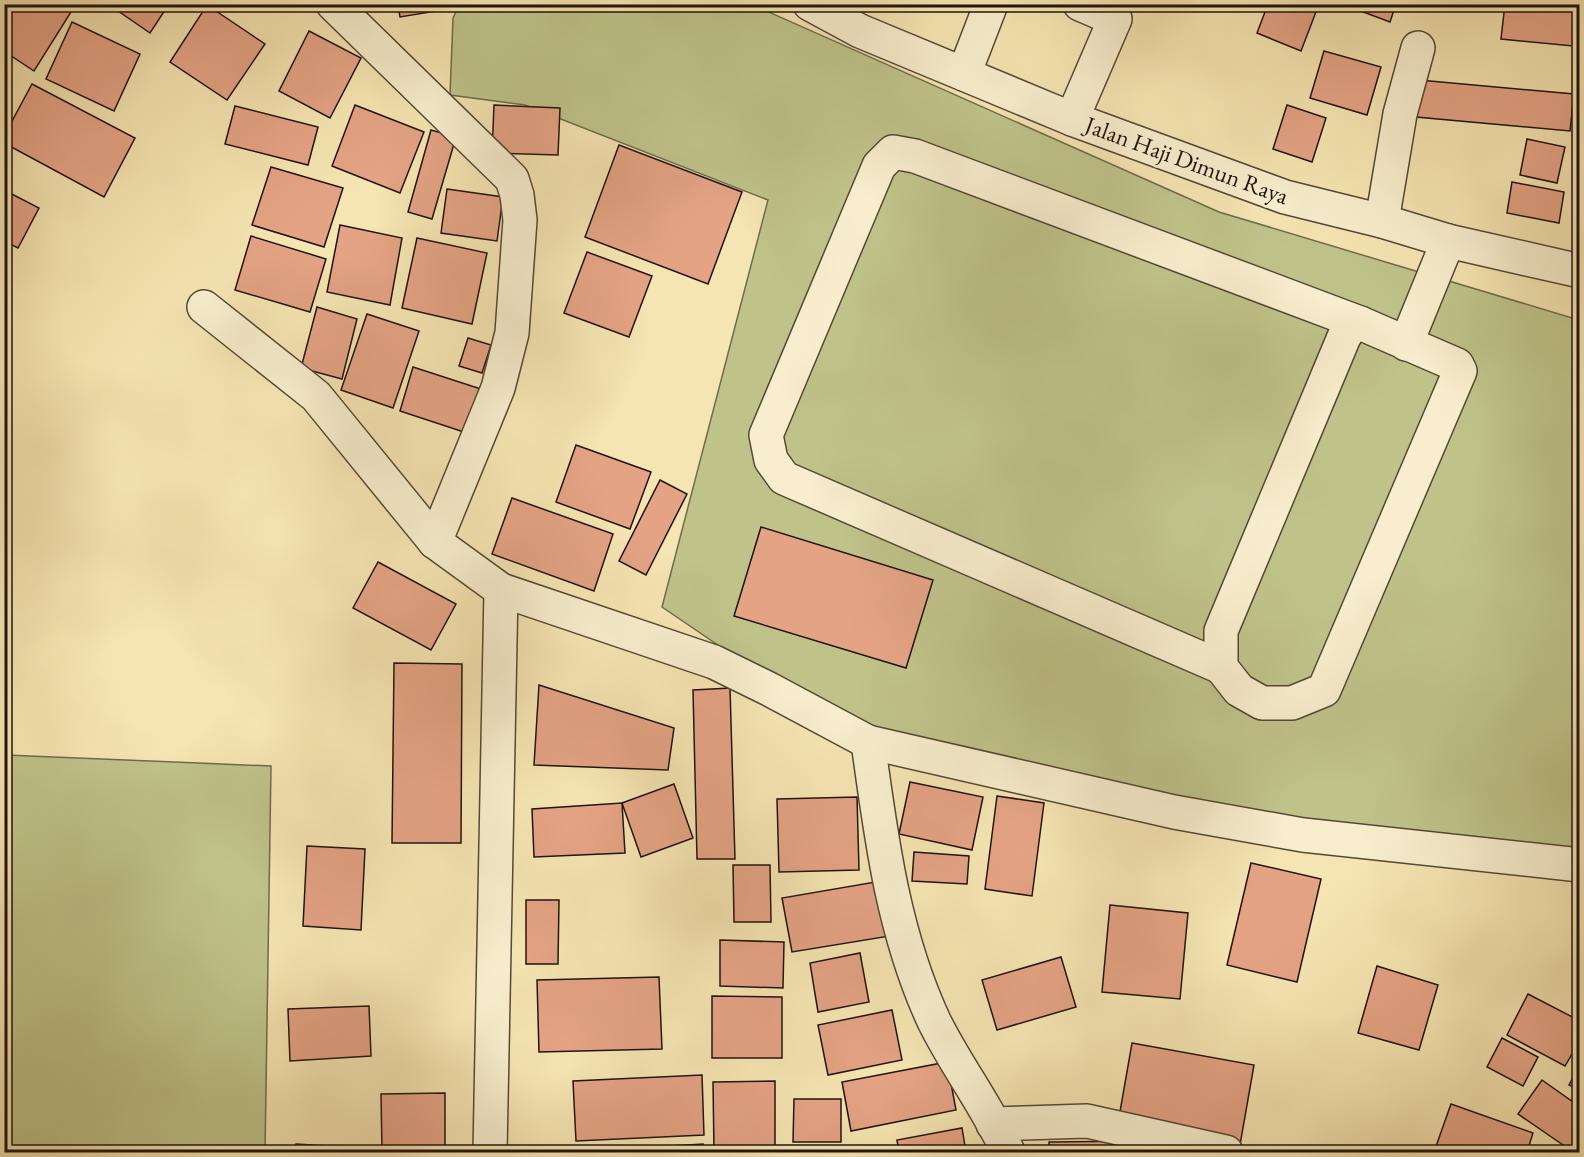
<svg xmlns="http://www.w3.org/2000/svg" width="1584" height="1157" font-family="'EB Garamond',serif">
  <rect width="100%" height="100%" fill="#f5e5b2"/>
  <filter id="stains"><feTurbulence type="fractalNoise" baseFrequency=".00333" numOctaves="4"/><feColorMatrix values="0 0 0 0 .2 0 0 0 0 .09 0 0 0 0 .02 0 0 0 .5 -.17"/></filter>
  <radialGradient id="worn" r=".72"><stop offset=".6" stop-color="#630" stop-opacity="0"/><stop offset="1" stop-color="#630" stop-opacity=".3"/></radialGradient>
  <g fill="#bfc38a" stroke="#6f6b4c" stroke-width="1.5">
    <path d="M 459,5 L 753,5 L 1219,212 L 1579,320 L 1579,848 L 1318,834 L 894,765 L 662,607 L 768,200 L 525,105 L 450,95 L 453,18 Z"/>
    <path d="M 5,755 L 271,766 L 265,1152 L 5,1152 Z"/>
  </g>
  <g fill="#e4a385" stroke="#1f130e" stroke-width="1.5">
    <path d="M 4,4 L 76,4 L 34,71 L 4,51 Z"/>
    <path d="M 108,4 L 169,4 L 150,33 Z"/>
    <path d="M 398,4 L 479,4 L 400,17 Z"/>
    <path d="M 1268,4 L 1319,4 L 1301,51 L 1257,33 Z"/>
    <path d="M 1342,4 L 1396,4 L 1390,22 Z"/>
    <path d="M 1505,4 L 1577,4 L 1573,46 L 1501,39 Z"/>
    <path d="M 207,5 L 265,44 L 227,100 L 170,62 Z"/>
    <path d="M 72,22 L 140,54 L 114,111 L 46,79 Z"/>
    <path d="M 309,31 L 361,58 L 330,118 L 279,91 Z"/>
    <path d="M 1324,51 L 1381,67 L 1367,115 L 1310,98 Z"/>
    <path d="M 1419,80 L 1574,94 L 1570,131 L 1416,117 Z"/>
    <path d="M 32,84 L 135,138 L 104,197 L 4,143 L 4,136 Z"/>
    <path d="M 355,105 L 424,132 L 400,193 L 332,166 Z"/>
    <path d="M 494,105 L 560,108 L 558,155 L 492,153 Z"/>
    <path d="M 1287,105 L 1326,118 L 1312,162 L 1273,149 Z"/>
    <path d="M 235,106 L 318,127 L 308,165 L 225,144 Z"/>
    <path d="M 431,130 L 456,137 L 432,219 L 408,212 Z"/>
    <path d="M 1527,139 L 1565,147 L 1557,183 L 1520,175 Z"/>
    <path d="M 619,145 L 742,192 L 708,284 L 585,237 Z"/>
    <path d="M 271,167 L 343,188 L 324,247 L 252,225 Z"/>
    <path d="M 1512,182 L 1564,192 L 1559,223 L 1507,213 Z"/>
    <path d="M 447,189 L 503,197 L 497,241 L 441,233 Z"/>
    <path d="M 4,190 L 39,208 L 18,248 L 4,241 Z"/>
    <path d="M 340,225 L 402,238 L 390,305 L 327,292 Z"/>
    <path d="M 251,236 L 326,259 L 310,312 L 235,290 Z"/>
    <path d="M 417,238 L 487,253 L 472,324 L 402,308 Z"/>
    <path d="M 587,252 L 652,276 L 629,337 L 564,313 Z"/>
    <path d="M 317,307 L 357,319 L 342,379 L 301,368 Z"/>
    <path d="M 367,314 L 419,331 L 393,408 L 341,390 Z"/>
    <path d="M 468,338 L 491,345 L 482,373 L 459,366 Z"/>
    <path d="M 413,367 L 484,390 L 470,434 L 400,411 Z"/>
    <path d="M 576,445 L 651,472 L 630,529 L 556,502 Z"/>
    <path d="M 660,480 L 687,494 L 646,575 L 619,561 Z"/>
    <path d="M 512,498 L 613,534 L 594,591 L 492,554 Z"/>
    <path d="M 761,527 L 933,580 L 906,668 L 734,616 Z"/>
    <path d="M 378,562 L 456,604 L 431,650 L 353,608 Z"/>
    <path d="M 394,663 L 462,664 L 461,843 L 392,843 Z"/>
    <path d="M 539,685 L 674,728 L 668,770 L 534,765 Z"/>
    <path d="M 730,688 L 735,859 L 697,859 L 693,690 Z"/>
    <path d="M 910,782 L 983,797 L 972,850 L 899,834 Z"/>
    <path d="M 674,784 L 693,838 L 641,857 L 622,803 Z"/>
    <path d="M 997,796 L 1044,803 L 1032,896 L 985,889 Z"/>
    <path d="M 857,797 L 859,870 L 779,872 L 777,799 Z"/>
    <path d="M 622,803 L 625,853 L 534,857 L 532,809 Z"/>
    <path d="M 307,846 L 365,849 L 361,930 L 303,926 Z"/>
    <path d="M 914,852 L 969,856 L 967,884 L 912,881 Z"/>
    <path d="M 1251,863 L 1321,879 L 1297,982 L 1227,965 Z"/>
    <path d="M 733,865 L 770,865 L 771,922 L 734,922 Z"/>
    <path d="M 881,881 L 890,936 L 792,952 L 782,898 Z"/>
    <path d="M 526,900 L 559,900 L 558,964 L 526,964 Z"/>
    <path d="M 1110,905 L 1188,913 L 1180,999 L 1102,992 Z"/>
    <path d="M 720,940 L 784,942 L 783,988 L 720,986 Z"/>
    <path d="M 860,953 L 869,1002 L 818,1012 L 810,963 Z"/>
    <path d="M 1061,957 L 1076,1007 L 997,1030 L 982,980 Z"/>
    <path d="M 1377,966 L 1438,985 L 1419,1050 L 1358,1033 Z"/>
    <path d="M 659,977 L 662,1049 L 539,1052 L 537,980 Z"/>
    <path d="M 1528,994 L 1580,1021 L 1580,1040 L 1565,1066 L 1507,1035 Z"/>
    <path d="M 712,996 L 782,997 L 782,1058 L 712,1058 Z"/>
    <path d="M 369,1006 L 371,1056 L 290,1061 L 288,1009 Z"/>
    <path d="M 892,1010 L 902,1060 L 828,1075 L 818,1025 Z"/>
    <path d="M 1502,1038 L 1538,1057 L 1523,1086 L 1487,1067 Z"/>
    <path d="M 1132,1043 L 1254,1065 L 1240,1145 L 1118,1123 Z"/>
    <path d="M 947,1062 L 956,1110 L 851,1131 L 842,1082 Z"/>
    <path d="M 1580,1065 L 1580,1091 L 1569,1085 Z"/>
    <path d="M 702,1075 L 704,1135 L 576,1141 L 573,1081 Z"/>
    <path d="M 1542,1080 L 1580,1107 L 1580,1134 L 1569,1149 L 1518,1114 Z"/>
    <path d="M 775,1081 L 775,1151 L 714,1152 L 713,1082 Z"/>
    <path d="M 445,1093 L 445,1152 L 382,1152 L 381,1094 Z"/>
    <path d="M 794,1099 L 841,1099 L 841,1142 L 793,1142 Z"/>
    <path d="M 1451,1104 L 1533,1133 L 1527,1152 L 1434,1152 Z"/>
    <path d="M 962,1128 L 966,1152 L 899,1152 L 897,1140 Z"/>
    <path d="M 1141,1141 L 1141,1152 L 1049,1152 L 1049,1142 Z"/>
    <path d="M 296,1144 L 361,1148 L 360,1152 L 296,1152 Z"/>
    <path d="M 703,1144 L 703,1152 L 585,1152 L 585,1151 Z"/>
  </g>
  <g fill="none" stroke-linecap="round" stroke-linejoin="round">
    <g stroke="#544837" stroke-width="36">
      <g id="minor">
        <path d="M 333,4 L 512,179 L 517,195 L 520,220 L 512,333 L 498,388 L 435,542 L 501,590 L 714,662 L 769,689 L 868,742 L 1174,812 L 1303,835 L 1580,865"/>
        <path d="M 810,4 L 860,31 L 1072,119 L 1285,197 L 1382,221 L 1448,241 L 1580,271"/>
        <path d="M 964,74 L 991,4"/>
        <path d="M 1072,119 L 1115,19 L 1080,4"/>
        <path d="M 1382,221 L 1400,114 L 1418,48"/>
        <path d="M 204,307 L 316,396 L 435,542"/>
        <path d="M 1360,323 L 1457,365 L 1460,371 L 1324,690 L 1292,703 L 1262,703 L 1239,690 L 1221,667 L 1221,631 L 1344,337 L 1351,326 Z"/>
        <path d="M 1406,344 L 1448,241"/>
        <path d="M 1221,667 L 784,478 L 771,460 L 766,435 L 879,166 L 893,152 L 915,156 L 1360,323"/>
        <path d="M 868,742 C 881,837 893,933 934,1021 C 956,1066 988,1107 1008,1152"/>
        <path d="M 993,1124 L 1087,1121 L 1226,1152"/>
        <path d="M 490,1152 L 501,590"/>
      </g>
    </g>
    <use href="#minor" stroke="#f8eecd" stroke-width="33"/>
  </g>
  <g text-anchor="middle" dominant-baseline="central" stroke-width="5" stroke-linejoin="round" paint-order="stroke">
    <g font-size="24" fill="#1f130e" stroke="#f8eecd">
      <text transform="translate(1187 160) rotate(20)">Jalan Haji Dimun Raya</text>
    </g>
  </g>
  <rect width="1584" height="1157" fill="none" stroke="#f5e5b2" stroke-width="24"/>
  <rect x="6" y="6" width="1572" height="1145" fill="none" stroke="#1f130e" stroke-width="3"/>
  <rect x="12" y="12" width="1560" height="1133" fill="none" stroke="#1f130e" stroke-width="1.5"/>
  <rect width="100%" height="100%" filter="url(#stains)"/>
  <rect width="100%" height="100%" fill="url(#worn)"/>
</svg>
